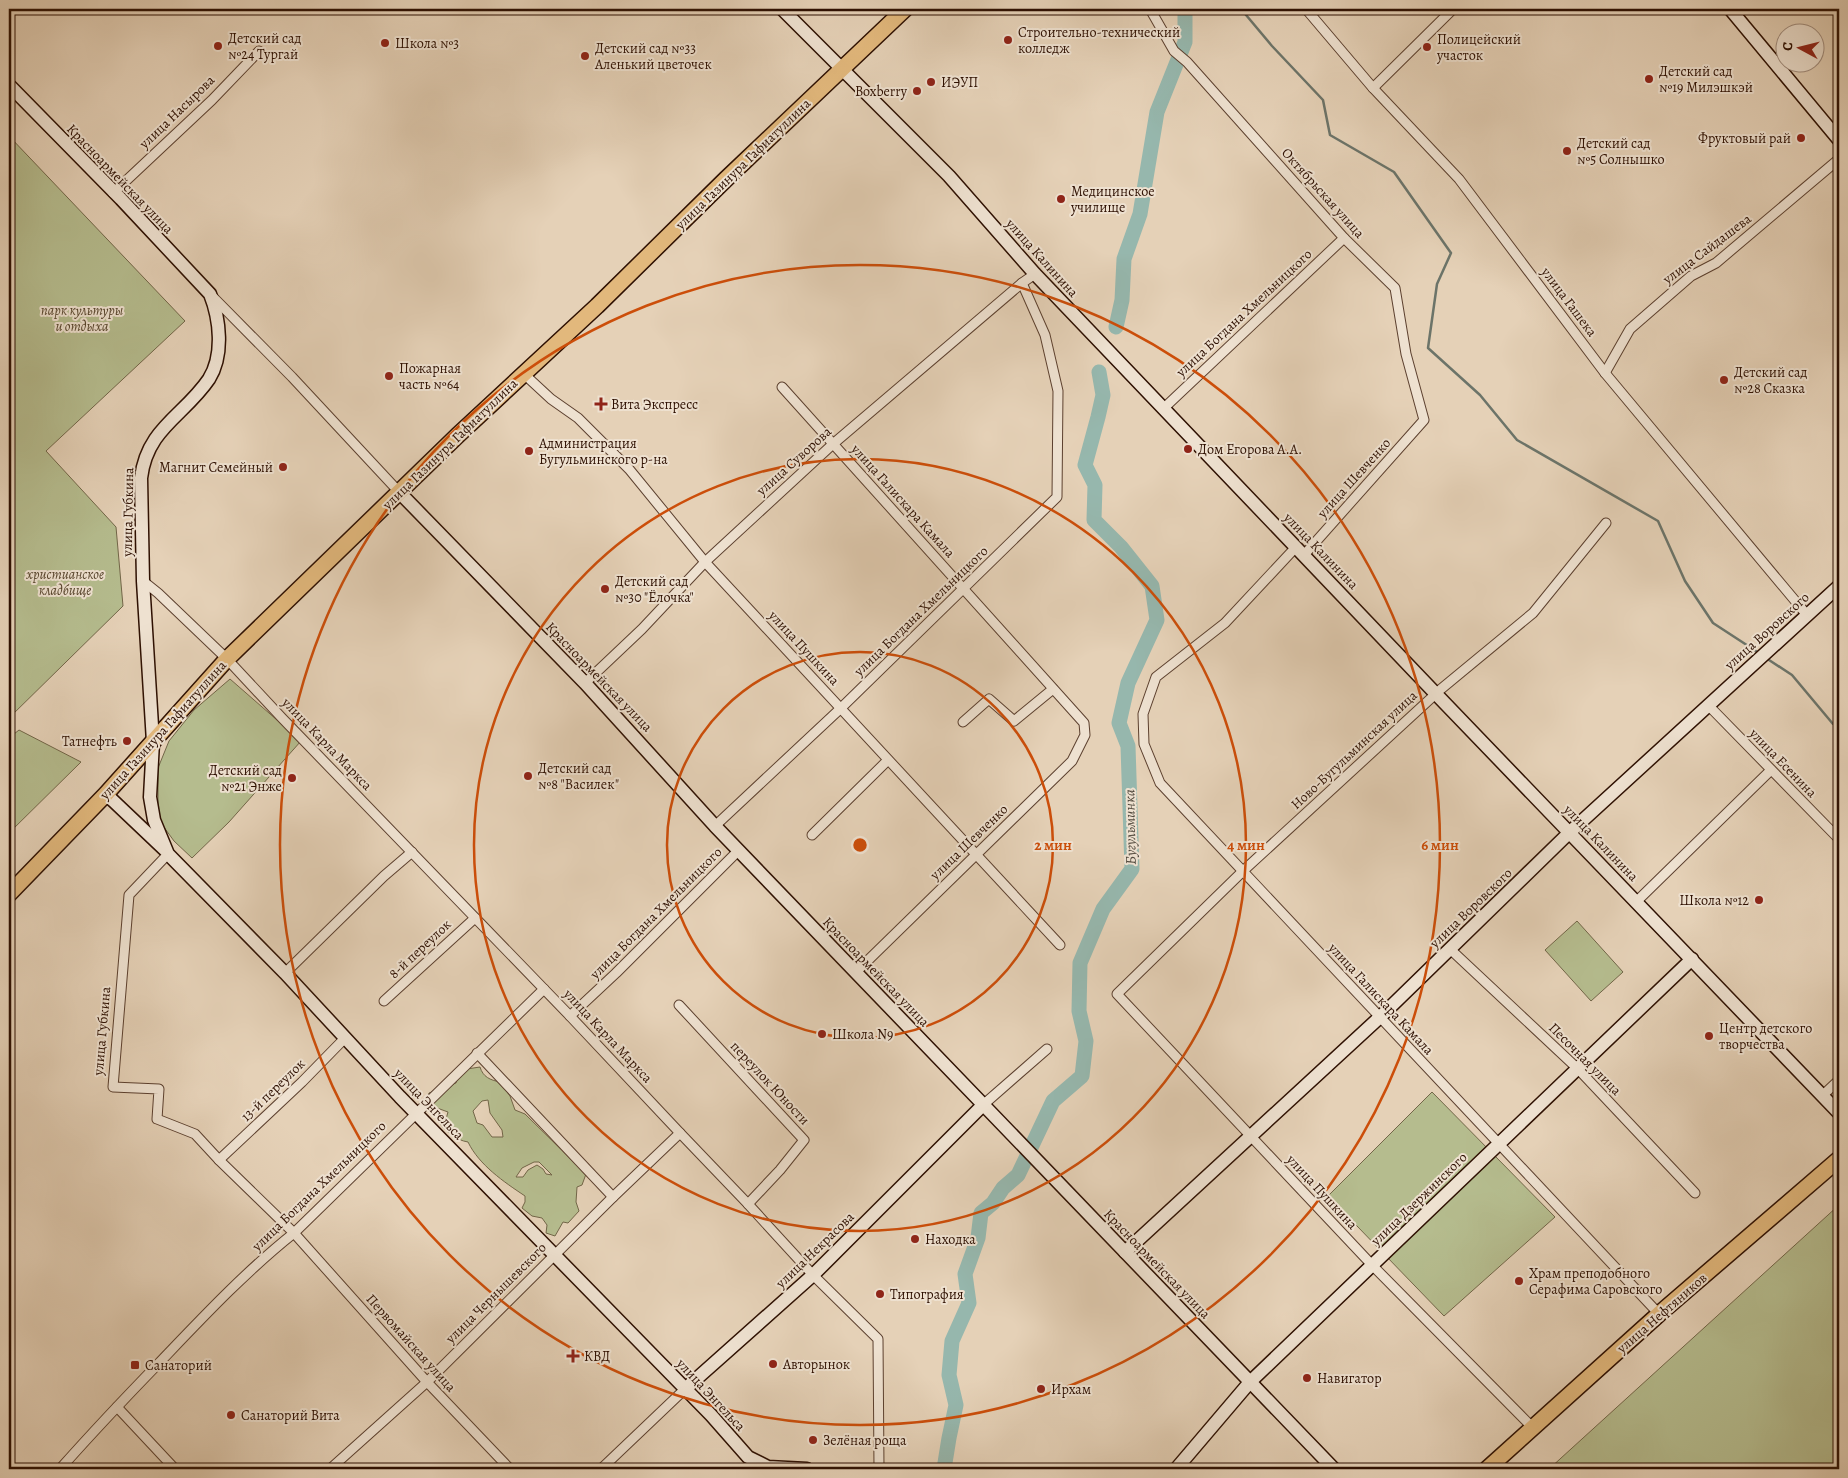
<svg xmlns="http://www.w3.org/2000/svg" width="1848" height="1478" font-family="Alegreya,serif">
  <rect width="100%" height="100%" fill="#e5d1b7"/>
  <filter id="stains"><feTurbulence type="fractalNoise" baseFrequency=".004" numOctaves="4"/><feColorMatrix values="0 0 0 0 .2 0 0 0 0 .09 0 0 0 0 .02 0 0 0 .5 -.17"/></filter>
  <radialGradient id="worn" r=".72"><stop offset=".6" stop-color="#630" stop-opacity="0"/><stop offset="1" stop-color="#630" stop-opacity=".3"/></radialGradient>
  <g fill="#b5bc8e" stroke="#726648" fill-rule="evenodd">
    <path d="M 9,136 L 185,321 L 46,451 L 116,527 L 123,606 L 9,718 Z"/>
    <path d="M 230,679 L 301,741 L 229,822 L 192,858 L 174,841 L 158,819 L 158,768 L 169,741 L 194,710 Z"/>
    <path d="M 19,730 L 81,762 L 9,833 L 9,738 Z"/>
    <path d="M 1577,921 L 1623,972 L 1591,1001 L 1545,950 Z"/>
    <path d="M 480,1067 C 483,1077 490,1080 500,1082 L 510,1096 L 515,1110 L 525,1114 L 586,1174 L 582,1185 L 577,1187 L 576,1202 L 579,1211 L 568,1223 L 563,1222 L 555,1236 L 546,1233 L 547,1225 L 542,1218 L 532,1216 L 522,1208 L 525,1202 L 525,1196 C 504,1182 479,1165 468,1142 C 456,1140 448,1133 440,1124 L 446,1119 L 448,1112 L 426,1104 L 429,1093 L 456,1083 L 460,1070 ZM 488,1100 L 490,1113 L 502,1130 L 503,1137 L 492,1137 L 483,1125 L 477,1123 L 473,1111 L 482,1101 ZM 534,1162 L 539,1162 L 552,1175 L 546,1174 L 543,1169 L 537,1165 L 528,1170 L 523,1177 L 516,1177 L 522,1168 Z"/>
    <path d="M 1432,1092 L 1555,1217 L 1444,1316 L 1328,1196 Z"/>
    <path d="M 1839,1205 L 1839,1469 L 1549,1469 Z"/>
  </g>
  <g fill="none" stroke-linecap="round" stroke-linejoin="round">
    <g stroke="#6c7469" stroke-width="2.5">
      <path d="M 1241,9 L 1272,46 L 1323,100 L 1330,135 L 1394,172 L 1451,253 L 1437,284 L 1428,348 L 1480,395 L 1517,440 L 1658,521 L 1685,581 L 1713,623 L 1759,653"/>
      <path d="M 1766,658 L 1792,675 L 1833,724 L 1839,723"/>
    </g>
    <g stroke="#96b7ad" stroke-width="15">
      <path d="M 1116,327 L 1122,300 L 1124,259 L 1140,214 L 1157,112 L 1185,42 L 1185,9"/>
      <path d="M 944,1469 L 949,1438 L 956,1405 L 949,1375 L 952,1341 L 969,1303 L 965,1274 L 978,1238 L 981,1213 L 993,1203 L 1003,1188 L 1018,1175 L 1053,1101 L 1082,1076 L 1086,1041 L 1079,1011 L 1080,963 L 1103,909 L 1132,869 L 1128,746 L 1119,723 L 1128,683 L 1157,620 L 1152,586 L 1121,547 L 1094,520 L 1095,485 L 1085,465 L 1098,417 L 1103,395 L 1099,372"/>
    </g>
    <g stroke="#5c402f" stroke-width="11">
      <g id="street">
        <path d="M 1150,9 L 1174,51 L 1187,62 L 1344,238 L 1395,288 L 1406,354 L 1424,420 L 1304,555"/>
        <path d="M 1306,9 L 1373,88 L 1459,179 L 1605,373 L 1807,615"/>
        <path d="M 1373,88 L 1453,9"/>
        <path d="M 113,193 L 212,100 L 259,51"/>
        <path d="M 212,296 L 292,377 L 400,493"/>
        <path d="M 1605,373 L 1630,329 L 1691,276 L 1716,263 L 1839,159"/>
        <path d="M 524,374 L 551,399 L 578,418 L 629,469 L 705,562 L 1060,945"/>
        <path d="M 782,387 L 1084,723 L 1085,735 L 1072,761 L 856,972"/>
        <path d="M 1164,408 L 1344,238"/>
        <path d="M 1296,547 L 1225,623 L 1156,677 L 1143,714 L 1144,744 L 1160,783 L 1659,1314"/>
        <path d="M 143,581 L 158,593 L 227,659 L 282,718 L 570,1016 L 680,1133 L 748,1204 L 813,1275 L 878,1339 L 879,1469"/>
        <path d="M 585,683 L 642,629 L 705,562 L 833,444 L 1022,283 L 1035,274"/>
        <path d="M 1708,705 L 1839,839"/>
        <path d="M 963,722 L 989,699 L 1014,721 L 1053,689"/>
        <path d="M 715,826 L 840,709 L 1057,497 L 1058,391 L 1045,335 L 1022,283"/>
        <path d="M 812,835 L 888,760"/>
        <path d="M 168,854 L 129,895 L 113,1087 L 159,1089 L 157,1119 L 195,1134 L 219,1160 L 294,1233 L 427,1382 L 510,1469"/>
        <path d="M 1636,902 L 1771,770"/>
        <path d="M 1450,949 L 1578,1069 L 1695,1193"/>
        <path d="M 285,973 L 384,876 L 412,852"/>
        <path d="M 384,1001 L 475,918"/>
        <path d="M 679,1005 L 804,1140 L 780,1170 L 748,1204"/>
        <path d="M 570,1016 L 616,973 L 739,850"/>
        <path d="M 477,1053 L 613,1197"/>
        <path d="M 1823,1095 L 1839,1080"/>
        <path d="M 983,1105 L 1047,1049"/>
        <path d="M 219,1160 L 302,1082 L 345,1038"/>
        <path d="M 117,1407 L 175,1469"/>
        <path d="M 1532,1427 L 1372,1265 L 1117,994 L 1243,871 L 1441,689 L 1533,613 L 1606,523"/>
        <path d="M 60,1469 C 92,1433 125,1398 159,1363 C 202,1318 245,1272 294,1233 L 544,989"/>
        <path d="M 330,1469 L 427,1382 L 613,1197 L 680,1133"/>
        <path d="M 601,1469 L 685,1389"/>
      </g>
    </g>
    <g stroke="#2e1002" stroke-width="15">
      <g id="secondary">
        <path d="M 782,9 L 949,176 L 1035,274 L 1436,694 L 1839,1113"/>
        <path d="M 1730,9 L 1839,140"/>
        <path d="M 9,85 L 121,199 L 210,294 C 220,319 224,355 209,379 C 184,416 147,428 141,478 L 143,581 L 153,742 L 150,797 L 154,820 L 168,854 L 285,973 L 400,1097 L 711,1415 L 748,1457 L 768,1467 L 807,1469"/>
        <path d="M 400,493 L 585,683 L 715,826 L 1334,1469"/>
        <path d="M 106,794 L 165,850"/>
        <path d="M 1125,1252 L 1380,1017 L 1570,832 L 1839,586"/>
        <path d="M 685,1389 L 813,1275 L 983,1105"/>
        <path d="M 1176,1469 L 1250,1382 L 1692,959"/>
      </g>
    </g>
    <g stroke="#2e1002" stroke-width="18">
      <g id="primary">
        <path d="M 9,894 L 106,794 L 227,659 L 458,435 L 597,306 L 726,179 L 905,9"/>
        <path d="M 1487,1469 L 1659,1314 L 1839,1159"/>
      </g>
    </g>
    <use href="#street" stroke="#eee1d0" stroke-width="9"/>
    <use href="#secondary" stroke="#eee1d0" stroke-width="12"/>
    <use href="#primary" stroke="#e2b87c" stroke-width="15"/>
  </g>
  <g fill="none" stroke="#cc4e0a" stroke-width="2.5">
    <circle cx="860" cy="845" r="193"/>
    <circle cx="860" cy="845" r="386"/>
    <circle cx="860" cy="845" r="580"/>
  </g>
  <g fill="#8f2418" stroke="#eee1d0" stroke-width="2">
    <circle cx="1008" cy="40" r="5"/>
    <circle cx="385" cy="43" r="5"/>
    <circle cx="218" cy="46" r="5"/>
    <circle cx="1427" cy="47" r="5"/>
    <circle cx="585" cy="56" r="5"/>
    <circle cx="1649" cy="79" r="5"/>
    <circle cx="931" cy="82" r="5"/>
    <circle cx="917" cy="91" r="5"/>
    <circle cx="1801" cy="138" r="5"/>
    <circle cx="1567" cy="151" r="5"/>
    <circle cx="1061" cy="199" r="5"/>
    <circle cx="389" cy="376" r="5"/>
    <circle cx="1724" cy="380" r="5"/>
    <path d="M598.5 396.5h5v5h5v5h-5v5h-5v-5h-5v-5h5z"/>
    <circle cx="1188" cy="449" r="5"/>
    <circle cx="529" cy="451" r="5"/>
    <circle cx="283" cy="467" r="5"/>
    <circle cx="605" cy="589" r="5"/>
    <circle cx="127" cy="741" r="5"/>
    <circle cx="528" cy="776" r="5"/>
    <circle cx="292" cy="778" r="5"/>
    <circle cx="1759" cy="900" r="5"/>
    <circle cx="822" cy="1034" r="5"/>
    <circle cx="1709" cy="1036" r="5"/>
    <circle cx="915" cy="1239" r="5"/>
    <circle cx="1519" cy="1281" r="5"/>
    <circle cx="880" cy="1294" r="5"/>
    <path d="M570.5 1348.5h5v5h5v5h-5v5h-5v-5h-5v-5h5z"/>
    <circle cx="773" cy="1364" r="5"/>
    <rect x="130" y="1360" width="10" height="10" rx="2.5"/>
    <circle cx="1307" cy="1378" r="5"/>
    <circle cx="1041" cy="1389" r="5"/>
    <circle cx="231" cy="1415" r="5"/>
    <circle cx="813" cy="1440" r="5"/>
  </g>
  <g text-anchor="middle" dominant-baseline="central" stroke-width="4" stroke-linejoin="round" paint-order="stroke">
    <g font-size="14" fill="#2e1002" stroke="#eee1d0" text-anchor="start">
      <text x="1018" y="32">Строительно-технический<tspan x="1018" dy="16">колледж</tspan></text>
      <text x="228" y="38">Детский сад<tspan x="228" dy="16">№24 Тургай</tspan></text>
      <text x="1437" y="39">Полицейский<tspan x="1437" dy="16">участок</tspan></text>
      <text x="395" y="43">Школа №3</text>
      <text x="595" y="48">Детский сад №33<tspan x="595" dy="16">Аленький цветочек</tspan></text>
      <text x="1659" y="71">Детский сад<tspan x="1659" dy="16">№19 Милэшкэй</tspan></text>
      <text x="941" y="82">ИЭУП</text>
      <text x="907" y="91" text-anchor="end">Boxberry</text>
      <text x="1791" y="138" text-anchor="end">Фруктовый рай</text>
      <text x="1577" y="143">Детский сад<tspan x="1577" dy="16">№5 Солнышко</tspan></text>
      <text x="1071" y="191">Медицинское<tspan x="1071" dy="16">училище</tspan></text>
      <text x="399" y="368">Пожарная<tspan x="399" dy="16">часть №64</tspan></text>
      <text x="1734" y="372">Детский сад<tspan x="1734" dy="16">№28 Сказка</tspan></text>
      <text x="611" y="404">Вита Экспресс</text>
      <text x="539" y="443">Администрация<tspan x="539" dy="16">Бугульминского р-на</tspan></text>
      <text x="1198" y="449">Дом Егорова А.А.</text>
      <text x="273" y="467" text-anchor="end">Магнит Семейный</text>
      <text x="615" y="581">Детский сад<tspan x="615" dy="16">№30 "Ёлочка"</tspan></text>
      <text x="117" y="741" text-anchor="end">Татнефть</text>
      <text x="538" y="768">Детский сад<tspan x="538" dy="16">№8 "Василек"</tspan></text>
      <text x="282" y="770" text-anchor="end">Детский сад<tspan x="282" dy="16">№21 Энже</tspan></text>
      <text x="1749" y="900" text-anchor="end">Школа №12</text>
      <text x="1719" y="1028">Центр детского<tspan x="1719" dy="16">творчества</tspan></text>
      <text x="832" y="1034">Школа N9</text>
      <text x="925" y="1239">Находка</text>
      <text x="1529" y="1273">Храм преподобного<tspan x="1529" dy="16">Серафима Саровского</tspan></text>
      <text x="890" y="1294">Типография</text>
      <text x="584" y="1356">КВД</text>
      <text x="783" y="1364">Авторынок</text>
      <text x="145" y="1365">Санаторий</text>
      <text x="1317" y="1378">Навигатор</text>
      <text x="1051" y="1389">Ирхам</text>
      <text x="241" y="1415">Санаторий Вита</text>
      <text x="823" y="1440">Зелёная роща</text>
    </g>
    <g font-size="14" fill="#2e1002" stroke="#eee1d0">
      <text transform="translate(177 112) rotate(-44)">улица Насырова</text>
      <text transform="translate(743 164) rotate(-44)">улица Газинура Гафиатуллина</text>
      <text transform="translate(120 179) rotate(46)">Красноармейская улица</text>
      <text transform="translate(1323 193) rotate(48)">Октябрьская улица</text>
      <text transform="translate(1707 249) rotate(-37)">улица Сайдашева</text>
      <text transform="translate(1042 258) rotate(48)">улица Калинина</text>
      <text transform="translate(1569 302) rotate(53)">улица Гашека</text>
      <text transform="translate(1244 313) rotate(-43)">улица Богдана Хмельницкого</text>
      <text transform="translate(450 444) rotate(-44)">улица Газинура Гафиатуллина</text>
      <text transform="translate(794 461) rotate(-42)">улица Суворова</text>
      <text transform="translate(1354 478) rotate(-48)">улица Шевченко</text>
      <text transform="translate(903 501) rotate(48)">улица Галискара Камала</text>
      <text transform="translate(128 512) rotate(-89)">улица Губкина</text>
      <text transform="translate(1321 551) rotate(46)">улица Калинина</text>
      <text transform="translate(921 611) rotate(-44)">улица Богдана Хмельницкого</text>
      <text transform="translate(1767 631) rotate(-42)">улица Воровского</text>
      <text transform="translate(804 648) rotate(47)">улица Пушкина</text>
      <text transform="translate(599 677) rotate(46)">Красноармейская улица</text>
      <text transform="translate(163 730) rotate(-48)">улица Газинура Гафиатуллина</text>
      <text transform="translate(327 744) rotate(46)">улица Карла Маркса</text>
      <text transform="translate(1354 750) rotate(-43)">Ново-Бугульминская улица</text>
      <text transform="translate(1783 763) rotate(46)">улица Есенина</text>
      <text transform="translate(969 842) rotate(-44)">улица Шевченко</text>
      <text transform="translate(1601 843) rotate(46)">улица Калинина</text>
      <text transform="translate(1471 908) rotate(-44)">улица Воровского</text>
      <text transform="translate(656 913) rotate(-45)">улица Богдана Хмельницкого</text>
      <text transform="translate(420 949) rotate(-43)">8-й переулок</text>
      <text transform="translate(876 972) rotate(46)">Красноармейская улица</text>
      <text transform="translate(1381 999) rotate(47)">улица Галискара Камала</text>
      <text transform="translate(102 1031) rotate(-85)">улица Губкина</text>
      <text transform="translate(608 1036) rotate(47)">улица Карла Маркса</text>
      <text transform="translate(1585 1059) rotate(45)">Песочная улица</text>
      <text transform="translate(770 1083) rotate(47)">переулок Юности</text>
      <text transform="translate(273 1090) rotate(-44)">13-й переулок</text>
      <text transform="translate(429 1104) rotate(46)">улица Энгельса</text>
      <text transform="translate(319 1186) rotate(-44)">улица Богдана Хмельницкого</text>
      <text transform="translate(1322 1192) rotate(47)">улица Пушкина</text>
      <text transform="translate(1419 1199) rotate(-44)">улица Дзержинского</text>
      <text transform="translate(815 1250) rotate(-44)">улица Некрасова</text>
      <text transform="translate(1157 1264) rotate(46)">Красноармейская улица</text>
      <text transform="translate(496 1293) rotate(-45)">улица Чернышевского</text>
      <text transform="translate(1662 1313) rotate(-41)">улица Нефтяников</text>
      <text transform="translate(411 1343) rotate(48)">Первомайская улица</text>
      <text transform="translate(711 1395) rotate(47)">улица Энгельса</text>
    </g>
    <g font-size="14" font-style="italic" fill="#56442c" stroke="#eee1d0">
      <text x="82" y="310">парк культуры<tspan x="82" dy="16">и отдыха</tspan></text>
      <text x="65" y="574">христианское<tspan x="65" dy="16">кладбище</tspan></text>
    </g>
    <g font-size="15" font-style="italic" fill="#524a3e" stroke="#eee1d0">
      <text transform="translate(1130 827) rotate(-91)">Бугульминка</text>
    </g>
  </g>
  <circle cx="860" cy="845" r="8" fill="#cc4e0a" stroke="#eee1d0" stroke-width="2.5"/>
  <g font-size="15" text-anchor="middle" font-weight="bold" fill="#cc4e0a" stroke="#eee1d0" stroke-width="4" stroke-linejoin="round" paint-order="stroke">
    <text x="1053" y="850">2 мин</text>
    <text x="1246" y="850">4 мин</text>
    <text x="1440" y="850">6 мин</text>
  </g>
  <rect width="1848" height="1478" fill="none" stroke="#e5d1b7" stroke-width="30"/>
  <rect x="10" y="10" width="1828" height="1458" fill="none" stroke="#2e1002" stroke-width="2.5"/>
  <rect x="15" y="15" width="1818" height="1448" fill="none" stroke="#2e1002"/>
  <g transform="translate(1800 48) rotate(277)"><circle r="24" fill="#eee1d0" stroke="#a18d7e"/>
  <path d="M0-4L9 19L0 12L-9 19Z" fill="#8f2418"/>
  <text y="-8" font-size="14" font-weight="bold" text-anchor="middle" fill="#2e1002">С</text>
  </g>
  <rect width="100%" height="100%" filter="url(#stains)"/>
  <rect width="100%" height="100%" fill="url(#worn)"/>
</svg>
